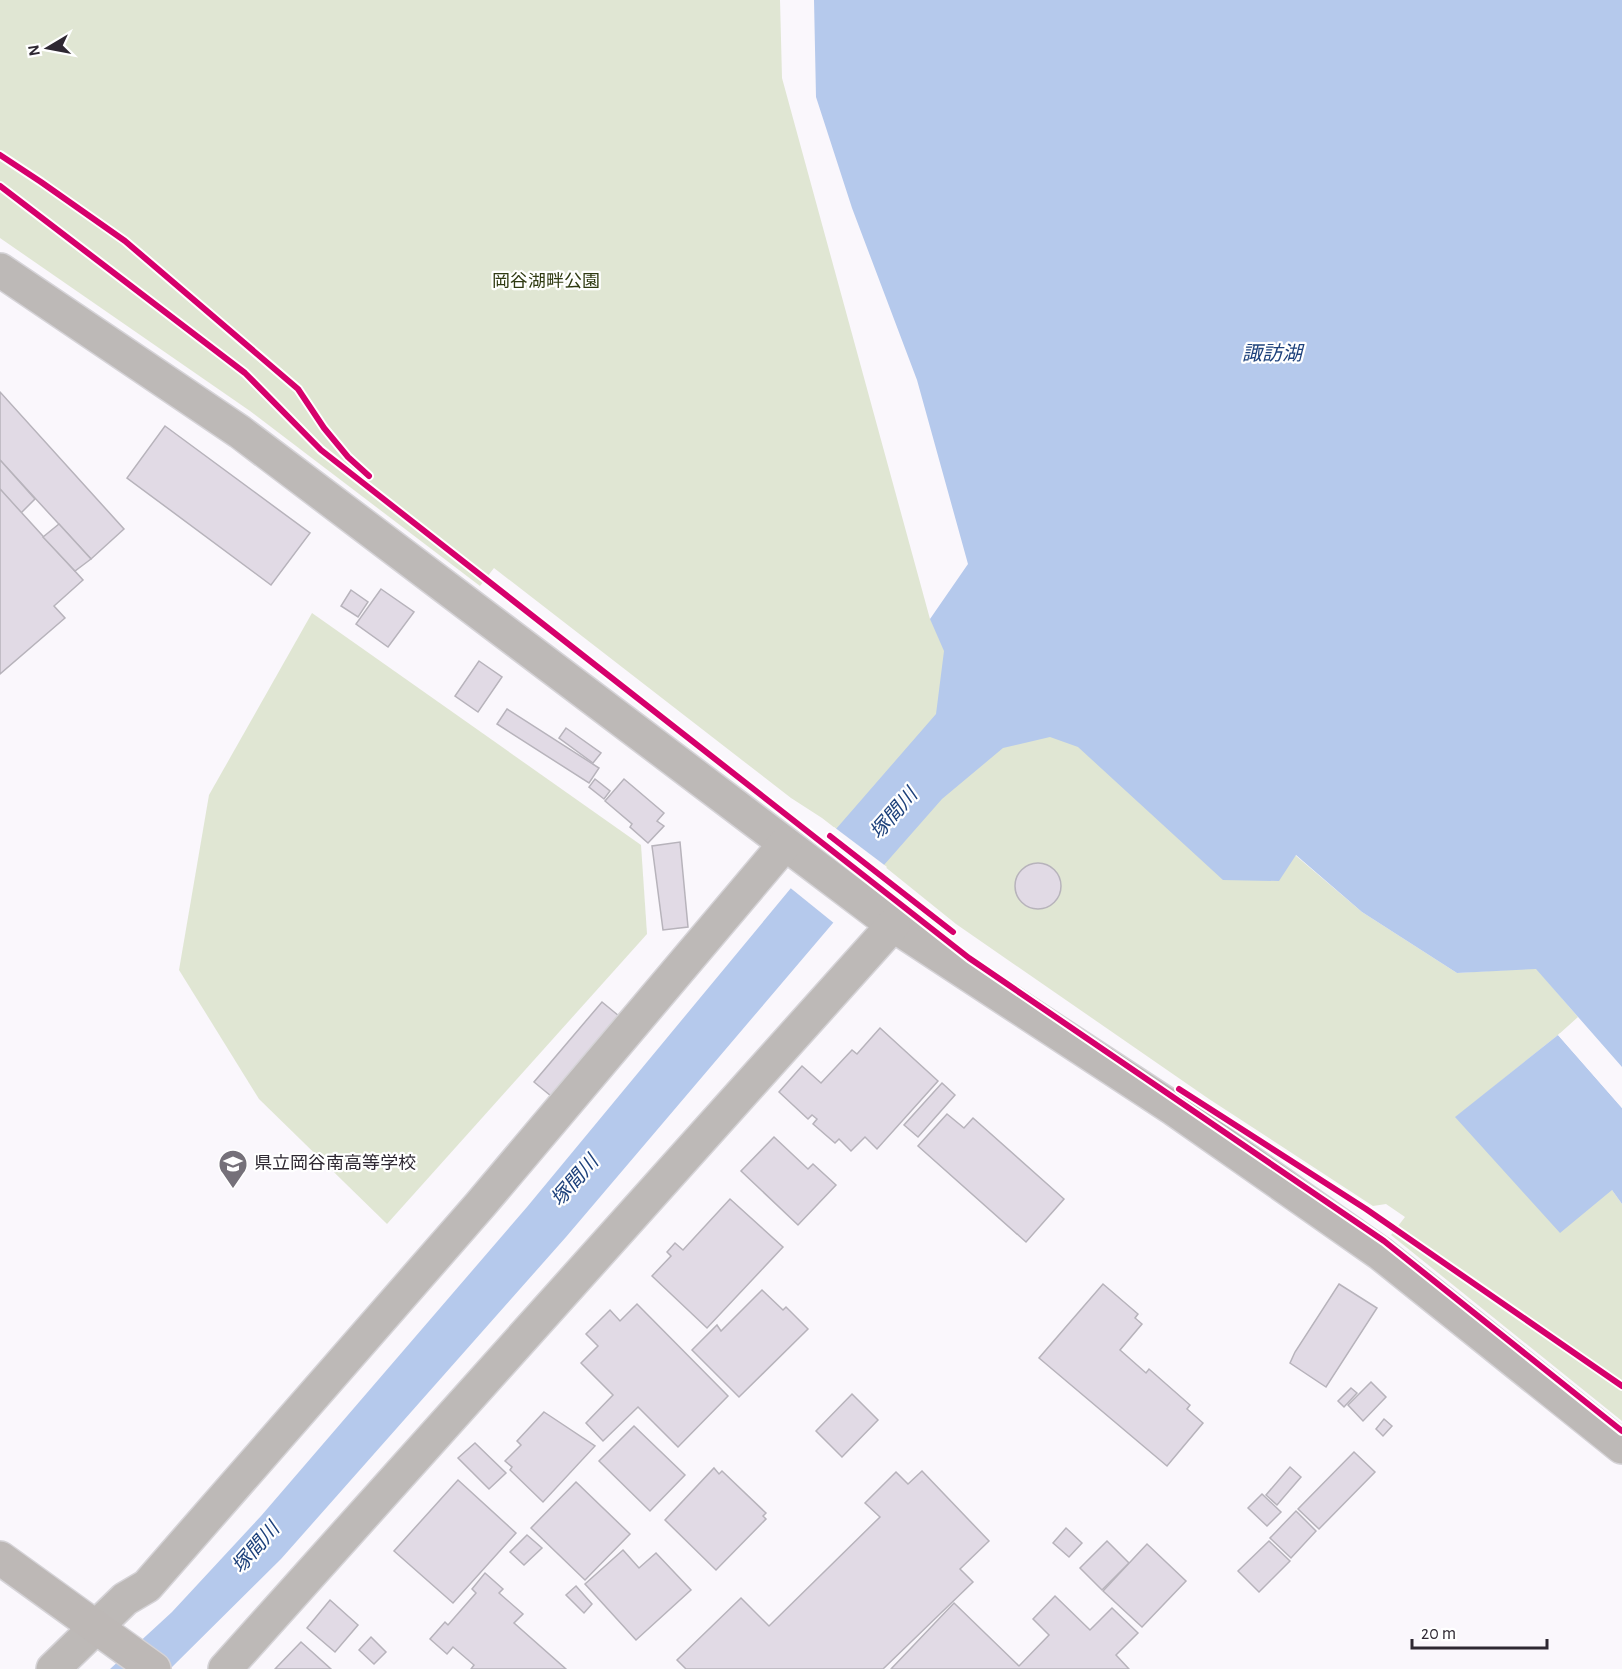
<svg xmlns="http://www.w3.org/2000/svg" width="1622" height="1669" font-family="'Alegreya Sans','Noto Sans JP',sans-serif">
  <rect width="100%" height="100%" fill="#faf7fc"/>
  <g fill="#e0e6d3">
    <path d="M 0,0 L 780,0 L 782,78 L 930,619 L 1295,855 L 1362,912 L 1457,973 L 1536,968 L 1578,1017 L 1558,1035 L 1456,1117 L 1612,1190 L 1622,1204 L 1622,1421 L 1391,1235 L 1405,1217 L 1386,1204 L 1373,1206 L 1209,1099 L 956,924 L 884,866 L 822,818 L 791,798 L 494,568 L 480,586 L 250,411 L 0,238 Z"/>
    <path d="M 312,613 L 641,845 L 647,934 L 387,1224 L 259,1099 L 179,970 L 209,795 Z"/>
  </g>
  <g fill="#b5c9ec">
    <path d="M 814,0 L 1622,0 L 1622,1067 L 1536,969 L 1457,973 L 1362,912 L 1296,855 L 1279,881 L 1223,880 L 1078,747 L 1050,737 L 1003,748 L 942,799 L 833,923 L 566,1237 L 281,1559 L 170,1669 L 110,1669 L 172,1612 L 261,1516 L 527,1207 L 791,888 L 836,829 L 936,714 L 944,651 L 930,619 L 968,564 L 917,380 L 852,208 L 816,97 Z"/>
    <path d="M 1558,1035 L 1622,1108 L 1622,1204 L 1612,1190 L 1560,1233 L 1455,1117 Z"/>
  </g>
  <g fill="#faf7fc">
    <path d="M 834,827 L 887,867 L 835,924 L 788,886 Z"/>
    <path d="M 1560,1033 L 1622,1103 L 1622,1108 L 1558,1035 Z"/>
  </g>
  <g fill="#e1dae5" stroke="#b7b3bb" stroke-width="1.5">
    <path d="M 0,392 L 124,529 L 91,559 L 0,460 Z"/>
    <path d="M 165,426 L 310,533 L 271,585 L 127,478 Z"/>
    <path d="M 0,460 L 35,499 L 21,513 L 0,489 Z"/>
    <path d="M 0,489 L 83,580 L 54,606 L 65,618 L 0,674 Z"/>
    <path d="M 59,524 L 91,559 L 75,571 L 43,537 Z"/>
    <path d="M 381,589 L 414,612 L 388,647 L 356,624 Z"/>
    <path d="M 351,590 L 368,602 L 358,617 L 341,606 Z"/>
    <path d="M 479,661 L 502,677 L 478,712 L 455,696 Z"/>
    <path d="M 507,709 L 599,768 L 589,783 L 497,724 Z"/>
    <path d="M 566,728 L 601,753 L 593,763 L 559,738 Z"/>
    <path d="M 595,779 L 610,791 L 604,799 L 589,787 Z"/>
    <path d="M 624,779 L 664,813 L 657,821 L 664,826 L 648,843 L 630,827 L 632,824 L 605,801 Z"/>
    <path d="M 680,842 L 688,927 L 663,930 L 652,846 Z"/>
    <circle cx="1038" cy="886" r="23"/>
    <path d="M 602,1002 L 619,1016 L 551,1096 L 534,1082 Z"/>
    <path d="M 880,1028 L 938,1081 L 877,1149 L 865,1137 L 851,1151 L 839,1139 L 835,1143 L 813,1124 L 817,1119 L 812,1115 L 808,1119 L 779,1092 L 802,1066 L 821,1083 L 852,1050 L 857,1054 Z"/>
    <path d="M 942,1083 L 955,1095 L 918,1137 L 904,1125 Z"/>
    <path d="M 947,1114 L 964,1128 L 973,1118 L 1064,1199 L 1026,1242 L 918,1146 Z"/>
    <path d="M 774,1137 L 808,1169 L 813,1164 L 836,1185 L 798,1225 L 741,1171 Z"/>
    <path d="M 730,1199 L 783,1247 L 707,1328 L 652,1276 L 671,1256 L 667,1252 L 675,1243 L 683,1250 Z"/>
    <path d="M 1103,1284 L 1138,1314 L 1135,1318 L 1142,1324 L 1120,1350 L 1146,1373 L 1149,1369 L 1190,1405 L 1187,1409 L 1203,1423 L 1167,1466 L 1039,1358 Z"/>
    <path d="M 1339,1284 L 1377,1308 L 1326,1387 L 1290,1363 L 1295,1352 Z"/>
    <path d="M 762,1290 L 783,1310 L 786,1307 L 808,1329 L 739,1397 L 692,1350 L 717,1325 L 721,1331 Z"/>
    <path d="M 637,1304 L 728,1396 L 678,1447 L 638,1407 L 603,1441 L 586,1423 L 613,1395 L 581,1363 L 598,1346 L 586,1334 L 610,1310 L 620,1321 Z"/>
    <path d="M 1371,1382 L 1386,1397 L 1363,1421 L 1348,1405 Z"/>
    <path d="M 1351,1388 L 1357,1393 L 1344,1407 L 1338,1401 Z"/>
    <path d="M 852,1394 L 878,1420 L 842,1457 L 816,1431 Z"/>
    <path d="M 544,1412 L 595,1446 L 543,1502 L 510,1470 L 512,1467 L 505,1461 L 521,1445 L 517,1441 Z"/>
    <path d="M 1384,1419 L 1392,1426 L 1383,1436 L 1376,1429 Z"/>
    <path d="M 634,1426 L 685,1475 L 650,1511 L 599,1461 Z"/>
    <path d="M 475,1443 L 506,1473 L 489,1489 L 458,1458 Z"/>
    <path d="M 1354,1452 L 1375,1472 L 1319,1529 L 1298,1509 Z"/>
    <path d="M 1290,1467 L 1301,1477 L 1277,1505 L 1266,1495 Z"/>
    <path d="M 714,1468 L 719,1474 L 722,1471 L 766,1513 L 763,1516 L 766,1519 L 716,1570 L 665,1520 Z"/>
    <path d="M 922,1471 L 989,1541 L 960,1569 L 973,1582 L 883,1669 L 686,1669 L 677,1660 L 741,1598 L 769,1626 L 880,1517 L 865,1503 L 896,1472 L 908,1484 Z"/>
    <path d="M 458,1480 L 516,1533 L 453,1603 L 394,1551 Z"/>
    <path d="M 576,1482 L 630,1534 L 585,1580 L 531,1528 Z"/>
    <path d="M 1262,1494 L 1281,1512 L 1267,1526 L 1248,1508 Z"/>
    <path d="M 1296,1511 L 1316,1531 L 1291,1558 L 1270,1538 Z"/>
    <path d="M 1066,1528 L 1082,1543 L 1069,1557 L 1053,1543 Z"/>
    <path d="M 527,1535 L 542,1548 L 524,1565 L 510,1552 Z"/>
    <path d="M 1107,1541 L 1129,1563 L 1102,1590 L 1080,1568 Z"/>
    <path d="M 1269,1541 L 1290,1561 L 1259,1592 L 1238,1571 Z"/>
    <path d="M 1147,1544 L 1186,1581 L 1142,1627 L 1103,1591 Z"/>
    <path d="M 623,1550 L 639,1568 L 656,1553 L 691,1590 L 636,1640 L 585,1584 Z"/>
    <path d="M 485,1573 L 503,1589 L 499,1593 L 523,1614 L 514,1623 L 566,1669 L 471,1669 L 474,1665 L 453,1647 L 447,1654 L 430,1639 L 445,1622 L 448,1625 L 476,1593 L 472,1589 Z"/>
    <path d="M 576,1586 L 592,1604 L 584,1613 L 566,1595 Z"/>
    <path d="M 1055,1596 L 1090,1630 L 1112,1608 L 1138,1633 L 1116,1655 L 1129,1669 L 891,1669 L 954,1603 L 1019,1666 L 1049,1635 L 1033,1619 Z"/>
    <path d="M 330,1600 L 358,1625 L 335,1652 L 307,1628 Z"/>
    <path d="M 371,1637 L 386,1652 L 374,1664 L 359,1650 Z"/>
    <path d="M 301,1642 L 331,1669 L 275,1669 Z"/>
  </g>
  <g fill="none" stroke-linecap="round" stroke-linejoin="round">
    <g stroke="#d5d3d7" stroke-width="36">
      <g id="street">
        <path d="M 0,270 L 240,432 L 893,925 L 1174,1109 L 1381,1254 L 1622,1447"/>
        <path d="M 53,1669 L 125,1599 L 147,1586 L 480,1205 L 785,844"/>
        <path d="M 225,1669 L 893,925"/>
      </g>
    </g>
    <g stroke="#d5d3d7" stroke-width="36">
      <path id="secondary" d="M 0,1558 L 154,1669"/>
    </g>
    <g stroke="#b5b2b3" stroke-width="4" stroke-dasharray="4.5 3" stroke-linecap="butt">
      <path d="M 0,155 L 41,182 L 125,241 L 298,389 L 324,428 L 348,457 L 366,473"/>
      <path d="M 1562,1344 L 1622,1386"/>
    </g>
    <use href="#street" stroke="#bdb9b7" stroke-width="33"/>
    <use href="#secondary" stroke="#bdb8b6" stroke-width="33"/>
    <g stroke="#fff" stroke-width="10">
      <g id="cycleway">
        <path d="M 0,155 L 41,182 L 125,241 L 298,389 L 324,428 L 348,457 L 369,476"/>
        <path d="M 0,186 L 245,373 L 321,450 L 969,958 L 1384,1241 L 1622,1431"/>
        <path d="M 830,836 L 953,932"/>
        <path d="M 1179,1089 L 1366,1209 L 1622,1386"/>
      </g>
    </g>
    <use href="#cycleway" stroke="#d6006c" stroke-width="6"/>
  </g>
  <defs>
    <g id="school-pin" transform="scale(1.5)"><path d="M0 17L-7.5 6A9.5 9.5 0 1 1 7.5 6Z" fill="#757079" stroke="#fff"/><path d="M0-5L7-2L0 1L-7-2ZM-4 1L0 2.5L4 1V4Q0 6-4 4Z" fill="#fff"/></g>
  </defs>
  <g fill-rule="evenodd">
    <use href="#school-pin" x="233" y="1164"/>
  </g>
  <g text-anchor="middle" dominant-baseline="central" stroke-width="4.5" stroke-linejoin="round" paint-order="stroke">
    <g font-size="18" fill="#2f3a12" stroke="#fff">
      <text x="546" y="282">岡谷湖畔公園</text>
    </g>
    <g font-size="18" fill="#2e2832" stroke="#fff" text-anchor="start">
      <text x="254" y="1164">県立岡谷南高等学校</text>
    </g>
    <g font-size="20" font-style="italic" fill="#1d417b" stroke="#fff">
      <text x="1272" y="354">諏訪湖</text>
      <text transform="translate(894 814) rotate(-49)">塚間川</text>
      <text transform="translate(575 1181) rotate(-49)">塚間川</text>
      <text transform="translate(256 1548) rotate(-49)">塚間川</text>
    </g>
  </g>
  <g transform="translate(48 48) rotate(260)" stroke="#ffffff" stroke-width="4.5" paint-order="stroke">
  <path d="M0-4.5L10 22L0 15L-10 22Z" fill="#2e2832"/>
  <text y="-9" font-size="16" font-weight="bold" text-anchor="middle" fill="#2e2832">N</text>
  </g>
  <path d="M1412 1639v9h135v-9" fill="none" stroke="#2e2832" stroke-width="3"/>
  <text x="1421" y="1639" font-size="18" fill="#2e2832" stroke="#ffffff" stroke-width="4.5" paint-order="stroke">20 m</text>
</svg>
